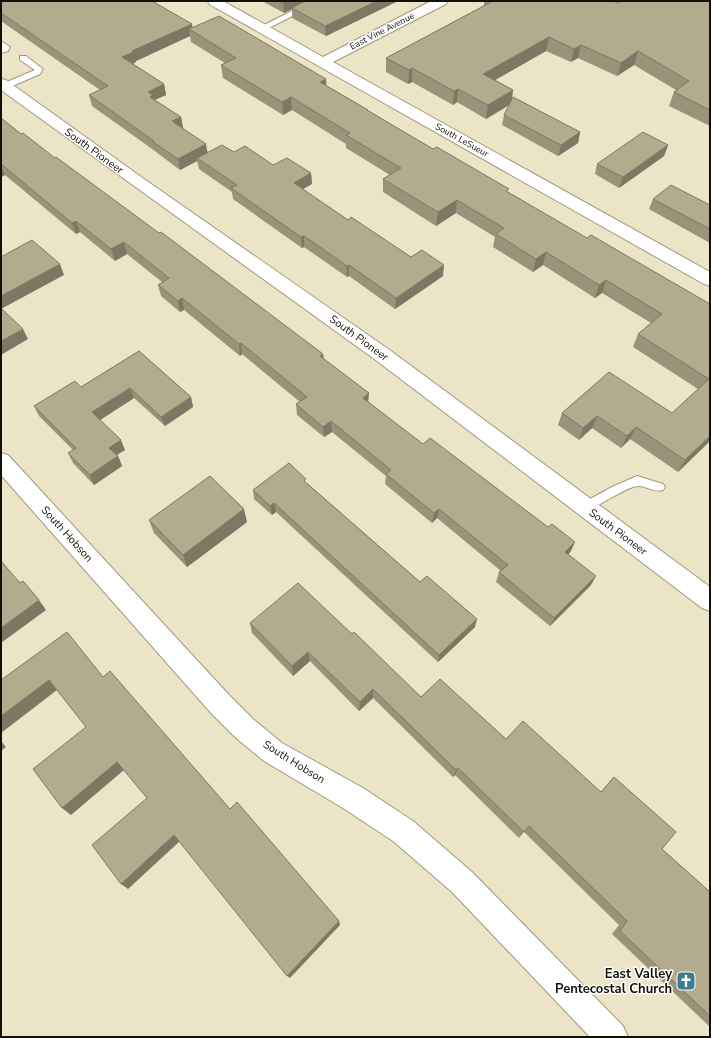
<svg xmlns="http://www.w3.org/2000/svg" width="711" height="1038" font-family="'Nunito Sans',sans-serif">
  <rect width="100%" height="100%" fill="#ebe4c6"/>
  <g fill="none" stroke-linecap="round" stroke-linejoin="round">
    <g stroke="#a0997d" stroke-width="2">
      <g id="service">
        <path d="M 312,1 L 322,1 L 265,30 L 262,30 L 258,28 Z"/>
        <path d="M 1,41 L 10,47 L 8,51 L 1,53 Z"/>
        <path d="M 20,56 L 26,56 L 43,69 L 40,74 L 8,88 L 2,88 L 2,84 L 35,70 L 20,60 Z"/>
        <path d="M 637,476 L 663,484 L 665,487 L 663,490 C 654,493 647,486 638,486 C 629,486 599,505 589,510 L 585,512 L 581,510 L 579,507 L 581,504 L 612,487 Z"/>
      </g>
    </g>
    <g stroke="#a0997d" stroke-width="2">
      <g id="minor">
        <path d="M 208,1 L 223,1 L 323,57 L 431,1 L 447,1 L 446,4 L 333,62 L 710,272 L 710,286 L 704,284 L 209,4 Z"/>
        <path d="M 1,79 L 6,80 L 144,179 L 391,351 L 710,587 L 710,611 L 702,608 L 377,361 L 1,90 Z"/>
        <path d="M 1,453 L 8,455 L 229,695 L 253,719 L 282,743 L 363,788 L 413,821 L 472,872 L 623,1026 L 628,1037 L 590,1037 L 452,892 L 393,841 L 343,808 L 264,761 L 235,737 L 211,713 L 1,475 Z"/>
      </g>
    </g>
    <use href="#service" fill="#fff" fill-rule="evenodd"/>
    <use href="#minor" fill="#fff" fill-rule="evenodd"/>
  </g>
  <g fill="#9a937a">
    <path d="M 1,1 L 193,27 L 327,86 L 368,110 L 368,111 L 587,238 L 710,304 L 710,441 L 678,472 L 630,439 L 621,448 L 592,428 L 579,440 L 558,425 L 562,413 L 672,413 L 698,389 L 633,347 L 638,334 L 651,323 L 602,293 L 595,298 L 543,265 L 533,272 L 493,247 L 495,237 L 456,213 L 436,226 L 383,192 L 383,179 L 390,175 L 346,148 L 346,144 L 292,110 L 283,115 L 223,78 L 221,65 L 225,63 L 191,42 L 190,36 L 136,61 L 136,62 L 133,64 L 164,84 L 166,95 L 155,100 L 181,117 L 183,128 L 182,128 L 208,152 L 234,152 L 273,165 L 311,173 L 312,184 L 303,189 L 348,220 L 443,276 L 395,309 L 349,276 L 347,277 L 304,247 L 302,248 L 233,199 L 232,192 L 199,169 L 197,161 L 180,170 L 156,152 L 155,151 L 92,106 L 89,95 L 100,90 L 1,21 Z"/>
    <path d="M 262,1 L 398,1 L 326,36 L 292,18 L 292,9 L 284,13 Z"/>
    <path d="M 484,1 L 613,1 L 618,3 L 710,1 L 710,126 L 669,106 L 674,92 L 676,90 L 634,65 L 617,76 L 578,58 L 571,62 L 546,51 L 495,80 L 513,90 L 512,100 L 580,132 L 578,143 L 558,156 L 502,125 L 504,115 L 509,105 L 486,119 L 457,102 L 453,105 L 412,82 L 408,84 L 386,72 L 386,58 L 485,5 L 484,5 Z"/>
    <path d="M 1,118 L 21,134 L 323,354 L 324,359 L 368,402 L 423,444 L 571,551 L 568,555 L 591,585 L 550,626 L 496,582 L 499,572 L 501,571 L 437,518 L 432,523 L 385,484 L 386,476 L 332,432 L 324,437 L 297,415 L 296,404 L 300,402 L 242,354 L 240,356 L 184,310 L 180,312 L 161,296 L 158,285 L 162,282 L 127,254 L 115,261 L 80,232 L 76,234 L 5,175 L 1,177 Z"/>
    <path d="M 668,145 L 664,156 L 619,188 L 595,174 L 597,164 Z"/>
    <path d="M 653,199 L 710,205 L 710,243 L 649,209 Z"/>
    <path d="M 139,351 L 191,397 L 193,407 L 165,426 L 134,398 L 100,420 L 125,450 L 117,455 L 118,456 L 122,466 L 94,485 L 73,463 L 68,453 L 73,450 L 39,416 L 34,406 L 81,387 Z"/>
    <path d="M 307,483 L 420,582 L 475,627 L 438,662 L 276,512 L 272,515 L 254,499 L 253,490 Z"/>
    <path d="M 149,520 L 247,522 L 187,567 L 154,533 Z"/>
    <path d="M 250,623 L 352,634 L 421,697 L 506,739 L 601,792 L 614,777 L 662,849 L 710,892 L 710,1027 L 612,934 L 619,925 L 524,832 L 519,838 L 455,775 L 453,777 L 373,698 L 359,711 L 310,661 L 293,676 L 252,633 Z"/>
  </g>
  <g fill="#7d7863">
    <path d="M 288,1 L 309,1 L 292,8 L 292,9 L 284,13 L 283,3 Z"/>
    <path d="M 377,1 L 398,1 L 326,36 L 325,26 Z"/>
    <path d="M 192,24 L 193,32 L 189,29 L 190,36 L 136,61 L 136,62 L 125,67 L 122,57 L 132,51 Z"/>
    <path d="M 549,37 L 546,51 L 481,88 L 483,74 Z"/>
    <path d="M 581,45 L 578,58 L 571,62 L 574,49 Z"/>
    <path d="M 638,51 L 634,65 L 617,76 L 621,63 Z"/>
    <path d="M 412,68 L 412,82 L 408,84 L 409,70 Z"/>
    <path d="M 326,79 L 327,92 L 320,82 Z"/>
    <path d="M 164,84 L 166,95 L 154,100 L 156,106 L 148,92 Z"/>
    <path d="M 458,89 L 457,102 L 453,105 L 454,91 Z"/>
    <path d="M 513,90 L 511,104 L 486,119 L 488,105 Z"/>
    <path d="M 291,97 L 292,110 L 283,115 L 282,102 Z"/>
    <path d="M 181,117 L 183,128 L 174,132 L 172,121 Z"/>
    <path d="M 580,132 L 578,143 L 558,156 L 561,145 Z"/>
    <path d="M 206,144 L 208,155 L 197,158 L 197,161 L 180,170 L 178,159 Z"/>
    <path d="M 668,145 L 664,156 L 619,188 L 623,177 Z"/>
    <path d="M 1,166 L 5,175 L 1,177 Z"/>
    <path d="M 311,173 L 312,184 L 294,194 L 294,183 Z"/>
    <path d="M 457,200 L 456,213 L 436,226 L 438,212 Z"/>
    <path d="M 76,221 L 80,232 L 76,234 L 72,223 Z"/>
    <path d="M 304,236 L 304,247 L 302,248 L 301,237 Z"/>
    <path d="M 124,242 L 127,254 L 115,261 L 111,249 Z"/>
    <path d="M 546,252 L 543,265 L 533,272 L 536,259 Z"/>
    <path d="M 60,264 L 64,275 L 1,309 L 1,296 Z"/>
    <path d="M 349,265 L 349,276 L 347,277 L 347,266 Z"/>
    <path d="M 444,265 L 443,276 L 395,309 L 396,298 Z"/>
    <path d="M 606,280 L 602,293 L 595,298 L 599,285 Z"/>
    <path d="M 182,298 L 184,310 L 180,312 L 178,301 Z"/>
    <path d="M 23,329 L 28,339 L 1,355 L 1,341 Z"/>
    <path d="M 241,343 L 242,354 L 240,356 L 239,344 Z"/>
    <path d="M 323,354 L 324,365 L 320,356 Z"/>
    <path d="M 130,388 L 134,398 L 97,422 L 92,412 Z"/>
    <path d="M 369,393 L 368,404 L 363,398 Z"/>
    <path d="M 191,397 L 193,407 L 165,426 L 161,417 Z"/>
    <path d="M 597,416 L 592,428 L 579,440 L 583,428 Z"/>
    <path d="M 331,421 L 332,432 L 324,437 L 323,427 Z"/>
    <path d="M 636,427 L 630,439 L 621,448 L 627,436 Z"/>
    <path d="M 710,436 L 710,441 L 678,472 L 685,460 Z"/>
    <path d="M 121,440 L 125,450 L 113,457 L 109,448 Z"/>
    <path d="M 118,456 L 122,466 L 94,485 L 90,475 Z"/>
    <path d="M 274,503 L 276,512 L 272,515 L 270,506 Z"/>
    <path d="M 244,509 L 247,522 L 187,567 L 183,555 Z"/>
    <path d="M 439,509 L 437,518 L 432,523 L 434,513 Z"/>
    <path d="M 575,542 L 571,551 L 561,561 L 565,552 Z"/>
    <path d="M 596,576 L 591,585 L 550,626 L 554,618 Z"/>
    <path d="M 39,600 L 46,610 L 1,643 L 1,628 Z"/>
    <path d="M 477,619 L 475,627 L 438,662 L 439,655 Z"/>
    <path d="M 308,652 L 310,661 L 293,676 L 292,666 Z"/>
    <path d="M 49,680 L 57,690 L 1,733 L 1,716 Z"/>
    <path d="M 373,689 L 373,698 L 359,711 L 360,702 Z"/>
    <path d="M 1,741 L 6,747 L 1,751 Z"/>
    <path d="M 117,762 L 124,770 L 71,815 L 62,808 Z"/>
    <path d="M 458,768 L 455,775 L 453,777 L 456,770 Z"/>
    <path d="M 174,835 L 180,841 L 128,889 L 121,884 Z"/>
    <path d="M 339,921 L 340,925 L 290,978 L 287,976 Z"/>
  </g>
  <g fill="#b3ab8e" stroke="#7d7863">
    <path d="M 1,1 L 152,1 L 192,24 L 132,51 L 134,52 L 122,57 L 164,84 L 148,92 L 153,95 L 150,97 L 181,117 L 172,121 L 206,144 L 178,159 L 153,142 L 154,141 L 89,95 L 108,86 L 1,13 Z"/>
    <path d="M 279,1 L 288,1 L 283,3 Z"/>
    <path d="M 305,1 L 377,1 L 325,26 L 292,8 Z"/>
    <path d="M 493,1 L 613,1 L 618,3 L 622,1 L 710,1 L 710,110 L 674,92 L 689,81 L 638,51 L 621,63 L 581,45 L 574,49 L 549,37 L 483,74 L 513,90 L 488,105 L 458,89 L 454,91 L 412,68 L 409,70 L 386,58 Z"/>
    <path d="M 219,16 L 326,79 L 320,82 L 368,110 L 367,110 L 433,149 L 437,147 L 509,189 L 506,191 L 587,238 L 591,235 L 710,304 L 710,436 L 685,460 L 636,427 L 627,436 L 597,416 L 583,428 L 562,413 L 609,372 L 672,413 L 709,379 L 638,334 L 662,314 L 606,280 L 599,285 L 546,252 L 536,259 L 496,234 L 504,228 L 457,200 L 438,212 L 383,179 L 401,168 L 346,135 L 350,133 L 291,97 L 282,102 L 221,65 L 236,58 L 189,29 Z"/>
    <path d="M 513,97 L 580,132 L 561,145 L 504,115 Z"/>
    <path d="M 1,118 L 21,134 L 23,133 L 55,158 L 56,157 L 159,233 L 161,232 L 323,354 L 320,356 L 369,393 L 363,398 L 423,444 L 430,438 L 548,527 L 552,524 L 575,542 L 565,552 L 596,576 L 554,618 L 499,572 L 508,565 L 439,509 L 434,513 L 386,474 L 391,470 L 331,421 L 323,427 L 296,404 L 307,397 L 241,343 L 239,344 L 182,298 L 178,301 L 158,285 L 169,278 L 124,242 L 111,249 L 76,221 L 72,223 L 1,164 Z"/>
    <path d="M 643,132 L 668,145 L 623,177 L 597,164 Z"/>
    <path d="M 222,145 L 234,152 L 245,146 L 273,165 L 287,158 L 311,173 L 294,183 L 348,220 L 351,217 L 411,257 L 422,250 L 444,265 L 396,298 L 349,265 L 347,266 L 304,236 L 301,237 L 231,188 L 237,185 L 197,158 Z"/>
    <path d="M 671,185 L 710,205 L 710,229 L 653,199 Z"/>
    <path d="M 32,240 L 60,264 L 1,296 L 1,257 Z"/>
    <path d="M 1,308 L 23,329 L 1,341 Z"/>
    <path d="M 139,351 L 191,397 L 161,417 L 130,388 L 92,412 L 121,440 L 109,448 L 118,456 L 90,475 L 68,453 L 76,448 L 34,406 L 75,381 L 81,387 Z"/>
    <path d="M 289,463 L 306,479 L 304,481 L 420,582 L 427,576 L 477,619 L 439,655 L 274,503 L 270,506 L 253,490 Z"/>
    <path d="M 210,476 L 244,509 L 183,555 L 149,520 Z"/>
    <path d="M 1,561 L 20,583 L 23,581 L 39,600 L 1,628 Z"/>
    <path d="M 298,583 L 352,634 L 354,632 L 421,697 L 440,679 L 506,739 L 523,721 L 601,792 L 614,777 L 676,832 L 662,849 L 710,892 L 710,1016 L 620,931 L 627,921 L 529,826 L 524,832 L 458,768 L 456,770 L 373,689 L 360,702 L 308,652 L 292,666 L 250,623 Z"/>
    <path d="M 67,632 L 103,677 L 110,671 L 230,809 L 237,802 L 339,921 L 287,976 L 174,835 L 121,884 L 92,845 L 147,798 L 117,762 L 62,808 L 33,769 L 86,727 L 49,680 L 1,716 L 1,680 Z"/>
  </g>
  <defs>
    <g id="church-square" transform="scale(1)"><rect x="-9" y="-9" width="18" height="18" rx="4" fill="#3d7b91" stroke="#fff"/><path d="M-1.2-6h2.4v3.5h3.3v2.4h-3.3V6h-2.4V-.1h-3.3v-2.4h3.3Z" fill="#fff"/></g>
  </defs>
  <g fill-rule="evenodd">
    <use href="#church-square" x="686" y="981"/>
  </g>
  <g text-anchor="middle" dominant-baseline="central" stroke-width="3" stroke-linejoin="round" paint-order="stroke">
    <g font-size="9" fill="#131006" stroke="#fff">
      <text transform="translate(382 31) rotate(-27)">East Vine Avenue</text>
      <text transform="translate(462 140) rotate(29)">South LeSueur</text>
    </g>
    <g font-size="11" fill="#131006" stroke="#fff">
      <text transform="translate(94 151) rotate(36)">South Pioneer</text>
      <text transform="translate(359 338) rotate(36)">South Pioneer</text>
      <text transform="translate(618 532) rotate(37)">South Pioneer</text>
      <text transform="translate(67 534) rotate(48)">South Hobson</text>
      <text transform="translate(294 762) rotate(32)">South Hobson</text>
    </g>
    <g font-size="13" font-weight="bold" fill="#131006" stroke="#fff" text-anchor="end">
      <text x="672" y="974">East Valley<tspan x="672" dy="15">Pentecostal Church</tspan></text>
    </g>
  </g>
  <rect width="711" height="1038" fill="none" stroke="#131006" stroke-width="4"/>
</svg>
